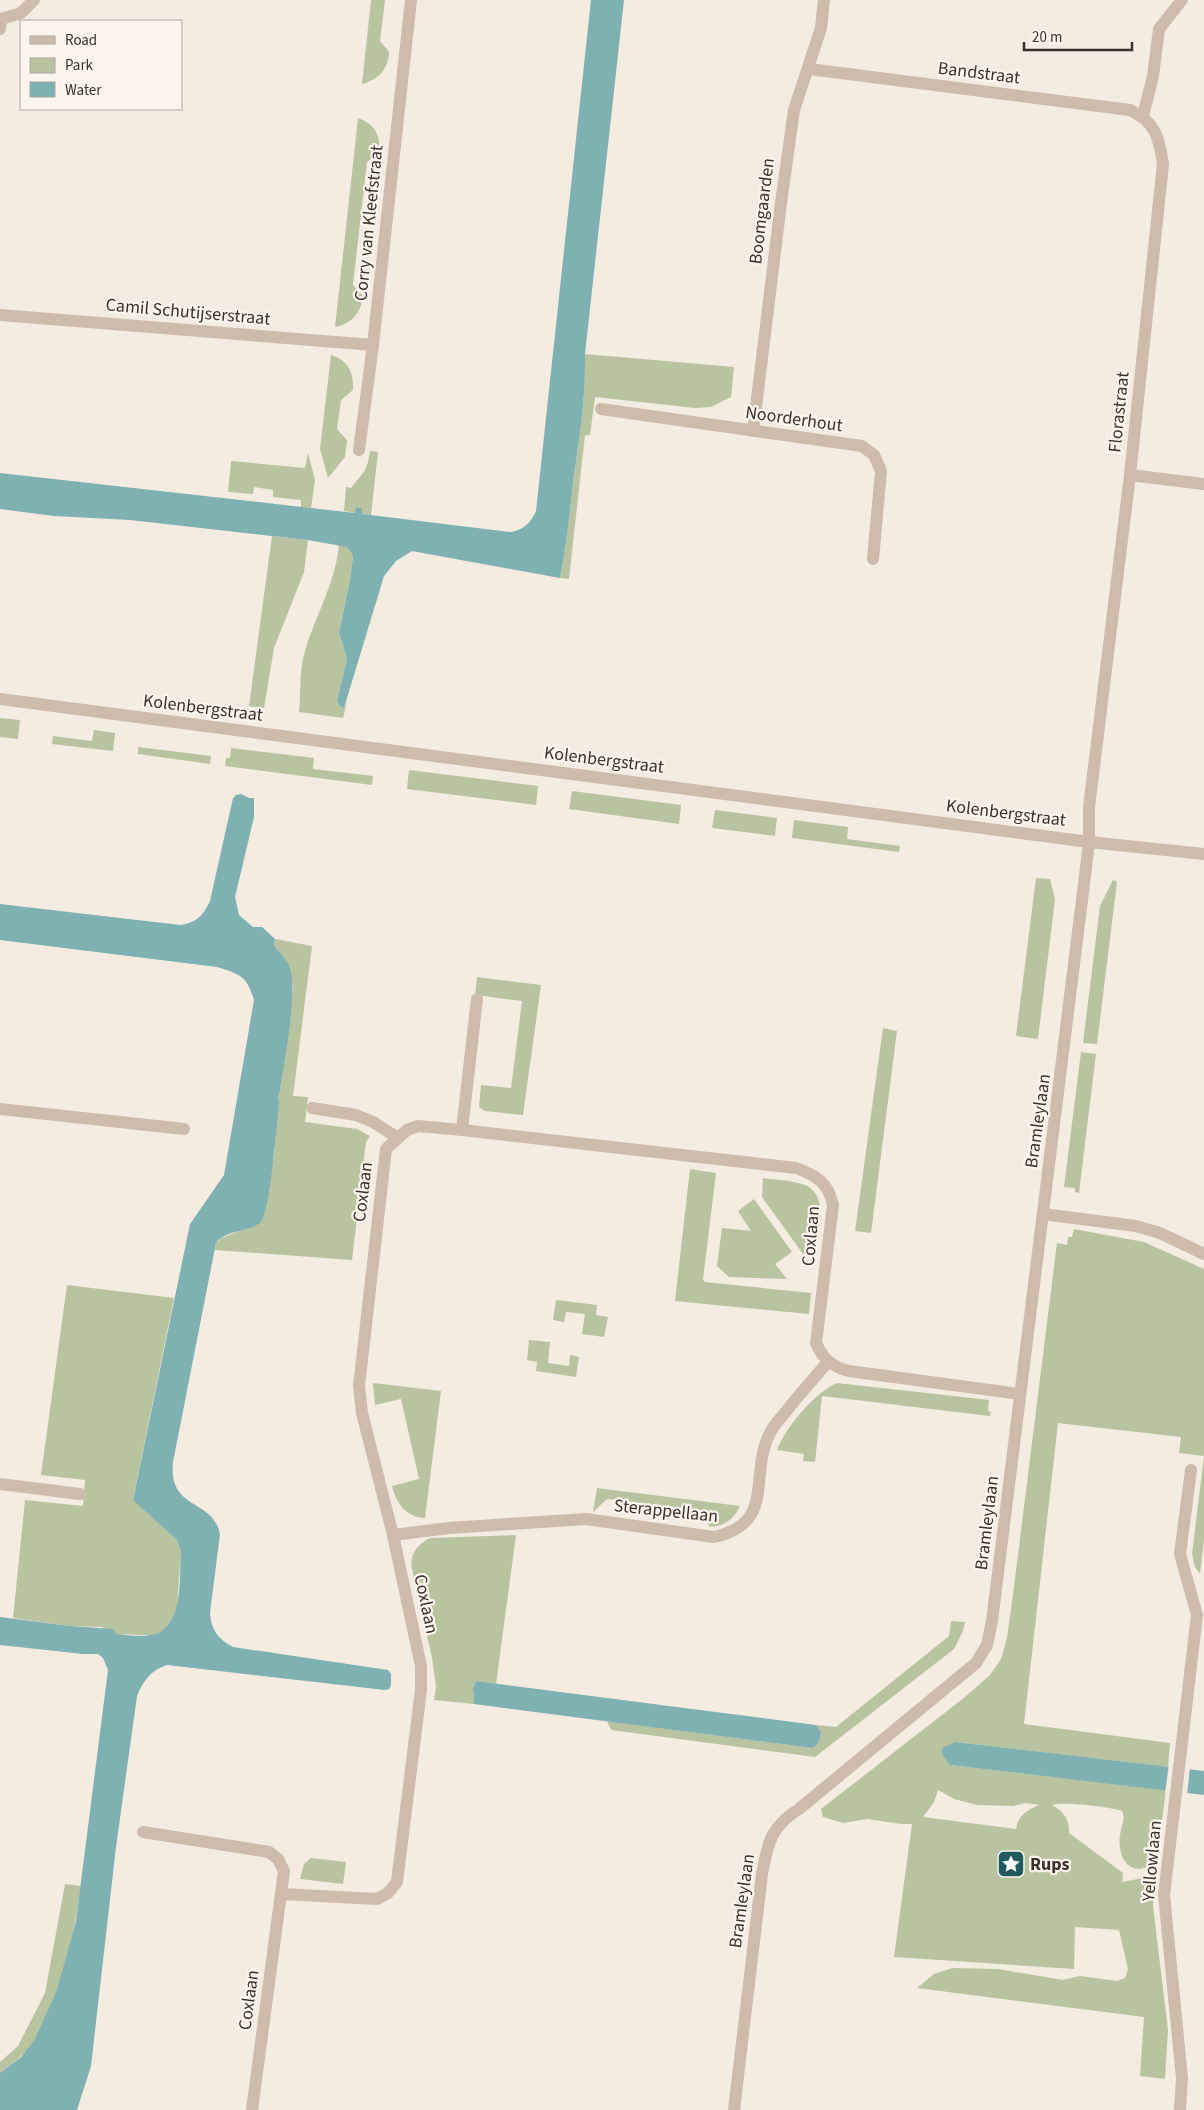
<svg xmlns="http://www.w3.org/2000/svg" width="1204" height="2110" font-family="'Source Sans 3',sans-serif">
  <rect width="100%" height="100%" fill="#f4ebe1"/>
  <g fill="#b8c4a0" fill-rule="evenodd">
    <path d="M 371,0 L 385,0 L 380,41 L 389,52 C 388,70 378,80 362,84 Z"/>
    <path d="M 358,118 C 375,124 381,135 379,153 L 367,162 L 353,285 L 363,296 C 361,313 352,324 335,327 Z"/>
    <path d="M 585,354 L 734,367 L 731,397 L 711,407 L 695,408 L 595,397 L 590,435 L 585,435 L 569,579 L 560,578 C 567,544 570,510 574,476 C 580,435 586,394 585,354 Z"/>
    <path d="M 331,355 C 349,361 354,373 353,390 L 341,400 L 337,429 L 347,440 L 345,457 L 328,478 L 320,449 Z"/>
    <path d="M 370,451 L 378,452 L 371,515 L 361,514 L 362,509 L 356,513 L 344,511 L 346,487 L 351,488 C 363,472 367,473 370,451 Z"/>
    <path d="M 308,453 L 315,480 L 311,508 L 301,507 L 301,500 L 273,497 L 273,490 L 254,487 L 253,494 L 228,492 L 231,461 L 305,468 Z"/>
    <path d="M 272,536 L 308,540 L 304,572 L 274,648 L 264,708 L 249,706 Z"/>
    <path d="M 339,544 L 347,547 L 353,556 L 350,580 L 339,633 L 347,659 L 337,700 L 344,708 L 347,703 L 343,718 L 299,712 C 301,692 299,670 305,651 C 316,614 336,582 339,544 Z"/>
    <path d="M 0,718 L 20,720 L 18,739 L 0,737 Z"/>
    <path d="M 94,730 L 115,733 L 113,751 L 52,744 L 53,736 L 92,741 Z"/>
    <path d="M 138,747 L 211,756 L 210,764 L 138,754 Z"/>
    <path d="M 231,748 L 314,758 L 313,769 L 373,776 L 372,785 L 225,766 L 226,758 L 230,758 Z"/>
    <path d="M 409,770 L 538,786 L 536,805 L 407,789 Z"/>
    <path d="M 572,791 L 681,805 L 679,824 L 569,809 Z"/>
    <path d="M 715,810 L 777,818 L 775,836 L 712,828 Z"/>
    <path d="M 794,820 L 848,827 L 847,839 L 900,846 L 899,852 L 792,838 Z"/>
    <path d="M 1036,878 L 1050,879 L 1055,899 L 1038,1039 L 1016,1036 Z"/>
    <path d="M 1113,880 L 1117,882 L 1097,1044 L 1083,1043 L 1100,906 Z"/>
    <path d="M 275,939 L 312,946 L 293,1096 L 308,1097 L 305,1122 L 357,1129 L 370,1136 L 366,1142 L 364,1158 L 352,1260 L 215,1250 L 216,1243 L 221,1238 L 258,1224 L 274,1156 L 278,1097 L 280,1091 L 293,989 C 292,969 287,961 274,946 Z"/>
    <path d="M 477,977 L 541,985 L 523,1115 L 485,1111 L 479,1107 L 481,1085 L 511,1088 L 522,1001 L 475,995 Z"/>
    <path d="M 883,1028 L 897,1031 L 871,1233 L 855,1231 Z"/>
    <path d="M 1081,1052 L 1096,1054 L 1079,1193 L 1075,1192 L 1075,1188 L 1064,1187 Z"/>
    <path d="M 690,1169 L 716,1173 L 703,1280 L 705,1282 L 811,1293 L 809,1314 L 675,1301 Z"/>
    <path d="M 763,1178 C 776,1180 790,1180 802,1184 C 831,1193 818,1232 816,1254 L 803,1254 L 762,1197 Z"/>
    <path d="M 754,1199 L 792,1252 L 775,1264 L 787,1279 L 729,1277 L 717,1266 L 722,1228 L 751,1231 L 738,1211 Z"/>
    <path d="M 1074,1229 L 1144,1242 L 1204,1269 L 1204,1539 L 1200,1574 L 1195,1567 L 1192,1554 L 1204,1456 L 1179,1453 L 1181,1437 L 1058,1423 L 1024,1724 L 1170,1743 L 1168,1767 L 955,1742 L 950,1765 L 1166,1790 L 1156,1865 C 1151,1866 1145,1868 1140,1869 C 1122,1869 1118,1848 1120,1835 C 1121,1826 1126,1819 1122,1811 C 1113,1807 1061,1801 1052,1805 C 1063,1811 1070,1819 1069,1833 L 1123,1873 L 1122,1882 L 1154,1876 L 1153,1906 L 1168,2030 L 1165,2079 L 1140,2076 L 1144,2017 L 917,1988 L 934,1974 L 952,1968 L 998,1969 L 1063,1980 L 1080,1976 L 1117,1981 L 1125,1978 L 1128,1969 L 1119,1930 L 1075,1927 L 1074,1969 L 894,1957 L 912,1824 L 901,1824 L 867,1819 L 843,1823 L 823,1817 L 821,1809 L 965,1697 L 990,1675 L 1001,1659 L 1007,1638 L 1014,1587 L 1057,1243 L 1067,1245 L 1068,1237 L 1072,1237 ZM 938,1790 L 954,1799 L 977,1805 L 1013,1806 L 1025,1803 L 1040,1805 C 1028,1809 1018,1815 1016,1829 L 923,1817 L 934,1802 Z"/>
    <path d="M 67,1285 L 174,1298 L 133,1499 L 177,1540 L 181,1550 L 177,1609 L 169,1625 L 162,1631 L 153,1635 L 144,1635 L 116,1634 L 102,1627 L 70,1626 L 13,1618 L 25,1500 L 83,1506 L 85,1480 L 41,1475 Z"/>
    <path d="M 556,1300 L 597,1305 L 596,1315 L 608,1317 L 604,1337 L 582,1334 L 585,1314 L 566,1312 L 564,1322 L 553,1320 Z"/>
    <path d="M 529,1340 L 550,1342 L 548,1363 L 569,1366 L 570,1355 L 579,1357 L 576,1377 L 536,1371 L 537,1362 L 527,1360 Z"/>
    <path d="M 373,1383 L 441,1391 L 425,1518 C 406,1517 396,1503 392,1486 L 419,1479 L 401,1399 L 375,1405 Z"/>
    <path d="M 837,1383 L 989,1400 L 988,1411 L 991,1412 L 990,1416 L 822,1396 L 815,1462 L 803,1461 L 804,1454 L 777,1450 C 786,1427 814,1393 837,1383 Z"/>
    <path d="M 597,1488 L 740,1506 C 734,1519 725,1526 710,1527 L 700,1510 L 607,1499 L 593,1512 Z"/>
    <path d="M 516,1535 L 496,1684 L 476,1681 L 473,1689 L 474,1704 L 434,1700 L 436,1687 L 432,1658 L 412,1569 C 409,1554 418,1544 430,1538 Z"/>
    <path d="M 951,1621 L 965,1622 L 963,1631 L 954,1649 L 815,1757 L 611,1730 L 607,1721 L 812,1748 L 820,1738 L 821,1732 L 816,1725 L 836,1727 L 949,1636 Z"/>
    <path d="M 311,1858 L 346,1862 L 343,1884 L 300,1879 L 304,1864 Z"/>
    <path d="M 65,1884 L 81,1886 C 75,1931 59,2009 31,2045 C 22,2057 11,2064 0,2073 L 0,2062 L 18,2046 L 45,1993 Z"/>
  </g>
  <g fill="#7fb0b2">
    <path d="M 591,0 L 624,0 L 585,354 C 586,394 580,435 574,475 C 570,510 567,544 560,578 L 412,551 L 396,561 L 384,576 L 344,708 L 340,706 L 337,700 L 347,659 L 339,633 L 350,580 L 353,556 L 347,547 L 308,540 L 130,520 L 54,516 L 0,509 L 0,473 L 355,513 L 356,508 L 362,508 L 362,514 L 511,532 C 523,530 531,523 536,511 Z"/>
    <path d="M 241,794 L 249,798 L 254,798 L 254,817 L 235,897 L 239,915 L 253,927 L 262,927 L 275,939 L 274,946 C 280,953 287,959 290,968 C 298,991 284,1063 280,1091 L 278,1097 L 279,1103 C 277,1122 270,1213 261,1222 C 249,1233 226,1229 216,1243 L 173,1462 C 168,1511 213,1498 220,1534 L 210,1613 C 211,1630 218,1639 233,1647 L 388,1670 L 391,1674 L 391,1685 L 389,1689 L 385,1690 L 167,1665 C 151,1670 143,1681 137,1696 L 116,1847 L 91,2066 L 77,2110 L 0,2110 L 0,2073 L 21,2057 L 35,2039 L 57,1990 L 76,1921 L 108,1670 L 103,1658 L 98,1654 L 83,1654 L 0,1645 L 0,1617 L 70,1626 L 113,1629 L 116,1634 C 127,1635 140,1637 151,1635 C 185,1629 179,1576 181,1551 L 177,1540 L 133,1500 L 190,1224 L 224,1175 L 254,1000 C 247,976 240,974 217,967 L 0,940 L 0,904 L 180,925 C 196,923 203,916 210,901 L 233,798 L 236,795 Z"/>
    <path d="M 476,1681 L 816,1725 L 821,1732 C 820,1738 819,1745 812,1748 L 474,1704 L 473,1688 Z"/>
    <path d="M 955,1742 L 1204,1771 L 1204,1795 L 950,1765 L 942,1754 L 942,1748 Z"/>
  </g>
  <path fill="#f4ebe1" d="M 1169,1764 L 1190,1767 L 1187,1795 L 1165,1793 Z"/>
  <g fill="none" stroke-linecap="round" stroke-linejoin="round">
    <g stroke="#cdbbac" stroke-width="12">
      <path d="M 312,1108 L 356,1115 L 373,1122 L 398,1138"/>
      <path d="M 462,1130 L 477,999"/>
    </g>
    <g stroke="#cdbbac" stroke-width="12">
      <path d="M 0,29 L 1,19 L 21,13 L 34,0"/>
      <path d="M 1143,116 L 1153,76 L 1159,29 L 1182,0"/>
      <path d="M 0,315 L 373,345"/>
      <path d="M 601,409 L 862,446 L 874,455 L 881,471 L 873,559"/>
      <path d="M 753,431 L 781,203 L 794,110 L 821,28 L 824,0"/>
      <path d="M 359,450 L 373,345 L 411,0"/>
      <path d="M 1130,475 L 1204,484"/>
      <path d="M 0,699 L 1089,842 L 1204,854"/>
      <path d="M 0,1109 L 184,1129"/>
      <path d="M 1043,1214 L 1136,1226 L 1160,1233 L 1204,1254"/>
      <path d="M 0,1484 L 80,1494"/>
      <path d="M 393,1535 L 449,1528 L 586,1519 L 714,1537 C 777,1523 748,1476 770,1433 C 773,1426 779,1420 784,1414 C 798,1396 813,1379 828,1362"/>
      <path d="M 143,1832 L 269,1852 L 278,1859 L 284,1871 L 252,2110"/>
      <path d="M 281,1894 L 377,1899 L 388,1893 L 397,1882 L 421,1690 L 421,1666 L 393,1535 L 362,1413 L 359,1386 L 386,1149 L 407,1130 L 418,1126 L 462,1130 L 796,1168 C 817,1176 828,1182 833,1205 L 816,1343 C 823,1359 832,1367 849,1371 L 1020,1394"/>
      <path d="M 734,2110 L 762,1874 C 768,1843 770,1827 799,1809 L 976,1663 L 987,1645 L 992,1621 L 1084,884 L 1089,842 L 1089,807 L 1130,475 L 1163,164 C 1159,138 1156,122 1130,110 L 809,69"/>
      <path d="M 1180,2110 L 1182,2078 L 1164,1895 L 1197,1615 L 1180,1554 L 1191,1470"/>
    </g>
  </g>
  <defs>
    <g id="sight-square" transform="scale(1.4375)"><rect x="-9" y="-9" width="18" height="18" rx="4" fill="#1f5a5e" stroke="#fbf5ee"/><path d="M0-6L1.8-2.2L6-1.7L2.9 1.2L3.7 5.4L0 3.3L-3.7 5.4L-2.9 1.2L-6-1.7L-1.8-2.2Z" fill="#fff"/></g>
  </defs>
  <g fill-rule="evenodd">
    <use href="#sight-square" x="1011" y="1864"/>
  </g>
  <g text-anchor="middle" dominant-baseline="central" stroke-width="4.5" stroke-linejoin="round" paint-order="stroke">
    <g font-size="18" fill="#3b302b" stroke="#fbf5ee">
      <text transform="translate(979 73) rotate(7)">Bandstraat</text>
      <text transform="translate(762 211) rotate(-83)">Boomgaarden</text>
      <text transform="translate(369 223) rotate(-84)">Corry van Kleefstraat</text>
      <text transform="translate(188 312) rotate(5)">Camil Schutijserstraat</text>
      <text transform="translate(1119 412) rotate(-84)">Florastraat</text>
      <text transform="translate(794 419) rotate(8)">Noorderhout</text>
      <text transform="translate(203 708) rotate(7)">Kolenbergstraat</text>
      <text transform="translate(604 760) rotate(7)">Kolenbergstraat</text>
      <text transform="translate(1006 813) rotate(7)">Kolenbergstraat</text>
      <text transform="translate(1038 1121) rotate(-82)">Bramleylaan</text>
      <text transform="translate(363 1192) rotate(-83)">Coxlaan</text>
      <text transform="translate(811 1236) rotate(-85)">Coxlaan</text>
      <text transform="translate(666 1511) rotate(6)">Sterappellaan</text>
      <text transform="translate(987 1523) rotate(-83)">Bramleylaan</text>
      <text transform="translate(426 1604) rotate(78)">Coxlaan</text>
      <text transform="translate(1152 1861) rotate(-85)">Yellowlaan</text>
      <text transform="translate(742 1901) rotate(-82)">Bramleylaan</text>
      <text transform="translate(249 2000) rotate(-82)">Coxlaan</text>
    </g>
    <g font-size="18" font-weight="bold" fill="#3b302b" stroke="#fbf5ee" text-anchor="start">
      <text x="1030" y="1864">Rups</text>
    </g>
  </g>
  <rect x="20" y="20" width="162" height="90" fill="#fbf5ee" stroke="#aea6a0"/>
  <rect x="30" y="36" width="25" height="8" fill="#cdbbac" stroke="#aea6a0"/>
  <text x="65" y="45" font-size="15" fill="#3b302b">Road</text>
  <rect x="30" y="58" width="25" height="15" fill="#b8c4a0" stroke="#aea6a0"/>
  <text x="65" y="70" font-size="15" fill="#3b302b">Park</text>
  <rect x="30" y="82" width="25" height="15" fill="#7fb0b2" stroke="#aea6a0"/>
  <text x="65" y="95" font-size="15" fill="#3b302b">Water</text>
  <path d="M1024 42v8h108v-8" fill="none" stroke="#3b302b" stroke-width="2.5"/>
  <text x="1032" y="42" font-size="15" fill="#3b302b" stroke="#fbf5ee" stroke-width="4" paint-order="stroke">20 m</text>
</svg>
